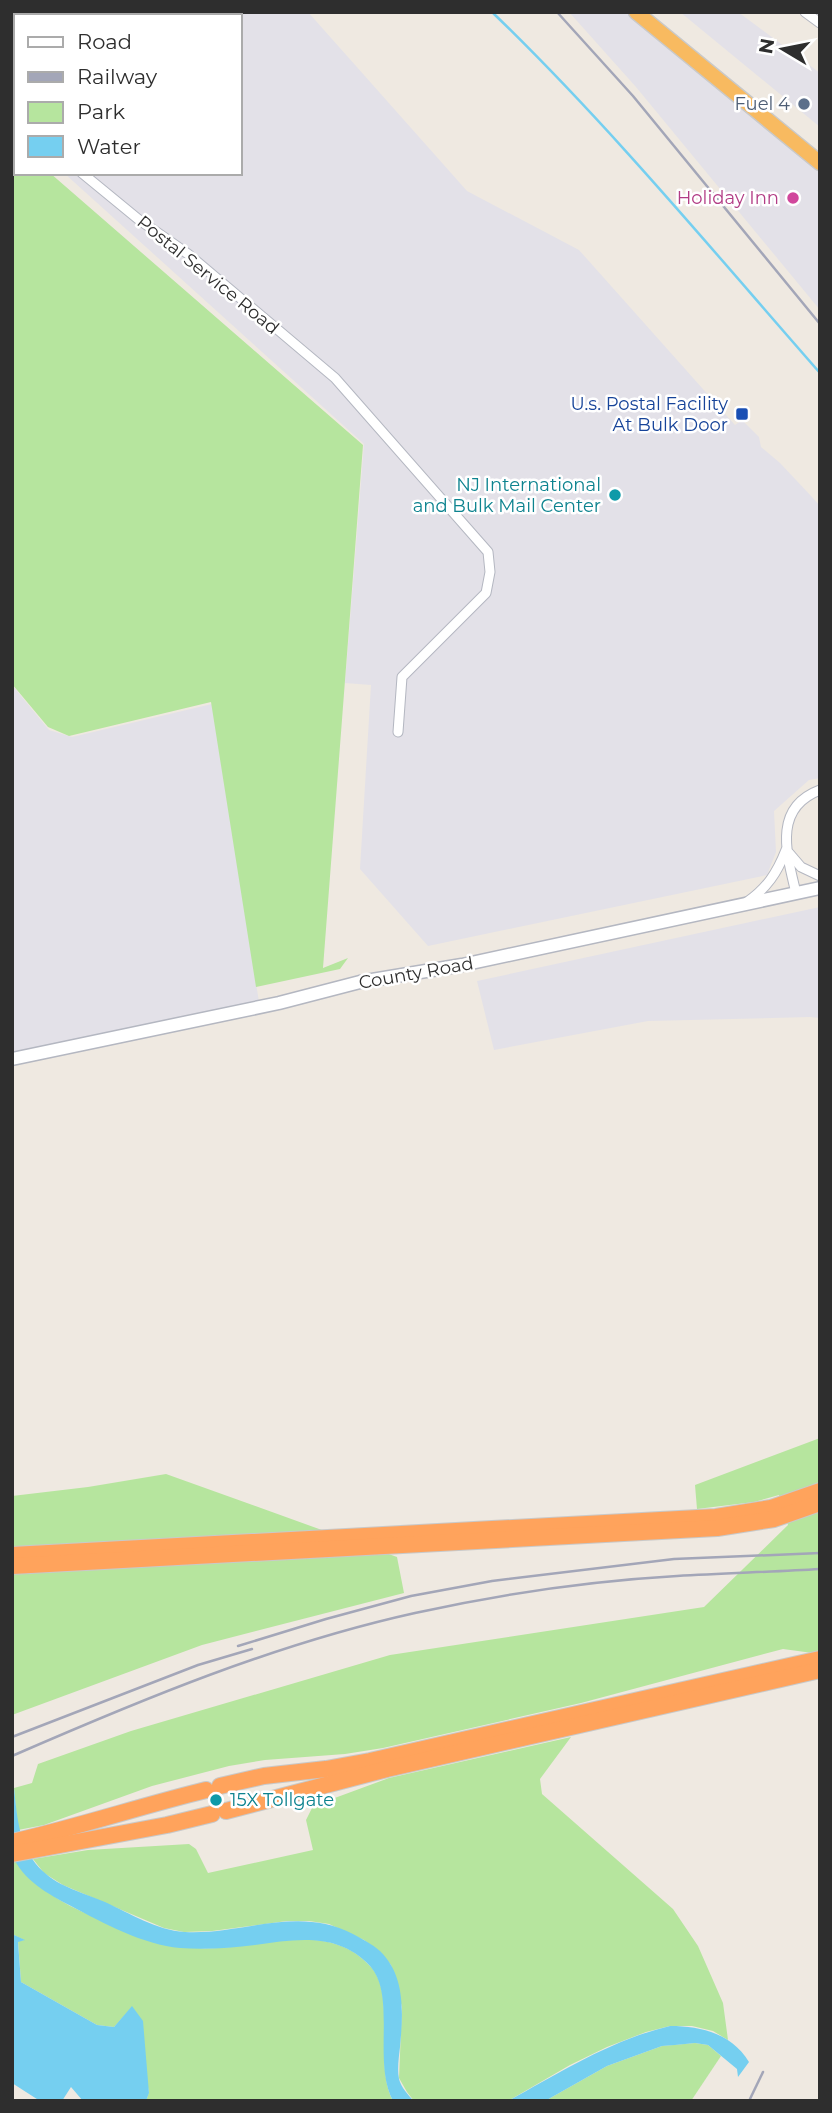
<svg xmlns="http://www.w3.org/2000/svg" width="832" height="2113" font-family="Montserrat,sans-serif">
  <rect width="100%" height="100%" fill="#efe9e1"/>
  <g fill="#e3e1e8">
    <path d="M 12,12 L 308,12 L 467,191 L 579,250 L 735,425 L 742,420 L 759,437 L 761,447 L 780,463 L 812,497 L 820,506 L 820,778 L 809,780 L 774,811 L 776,852 L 767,875 L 428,946 L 360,869 L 371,685 L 345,683 L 364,444 L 64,173 L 240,173 L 240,16 L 16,16 L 16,129 L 12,126 Z"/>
    <path d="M 569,12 L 629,12 L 820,169 L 820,310 L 636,87 Z"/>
    <path d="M 680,12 L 738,12 L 820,73 L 820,127 Z"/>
    <path d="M 12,685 L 49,730 L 72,737 L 212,704 L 259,1002 L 12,1053 Z"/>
    <path d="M 820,907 L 820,1018 L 810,1017 L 648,1021 L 494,1050 L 477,981 Z"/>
  </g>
  <g fill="#b6e59e">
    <path d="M 12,140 L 16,143 L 16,173 L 50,173 L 363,445 L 323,968 L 348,958 L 340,969 L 256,987 L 211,702 L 69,736 L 48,727 L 12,684 Z"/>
    <path d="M 820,1438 L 820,1654 L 783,1649 L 581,1703 L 383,1748 L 345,1754 L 265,1760 L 229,1766 L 152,1786 L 44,1825 L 18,1830 L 14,1788 L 32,1783 L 38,1764 L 131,1731 L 390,1655 L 704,1607 L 788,1525 L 779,1495 L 754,1502 L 697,1509 L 695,1485 Z"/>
    <path d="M 166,1474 L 397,1557 L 404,1593 L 202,1645 L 12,1715 L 12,1496 L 88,1487 Z"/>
    <path d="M 571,1737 L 540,1779 L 542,1794 L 673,1909 L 698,1946 L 723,2003 L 728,2040 L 713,2031 L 692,2026 L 670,2026 L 646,2032 L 607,2047 L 570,2065 L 508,2101 L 414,2101 L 407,2092 L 399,2078 L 402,2007 L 391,1965 L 379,1951 L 364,1940 L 329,1924 L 309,1921 L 287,1921 L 212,1931 L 184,1932 L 164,1928 L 63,1885 L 44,1873 L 33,1859 L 88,1850 L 189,1844 L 196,1849 L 208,1873 L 313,1850 L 306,1820 L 313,1806 L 389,1778 Z"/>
    <path d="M 12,1854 C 26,1868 42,1889 58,1899 C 89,1918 123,1926 157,1936 C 170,1940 184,1946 198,1948 C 205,1949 212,1948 219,1948 C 270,1945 331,1922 371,1967 C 397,1996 373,2064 393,2101 L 146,2101 L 149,2092 L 132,2007 L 114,2027 L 97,2025 L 21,1982 L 18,1941 L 24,1940 L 12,1934 Z"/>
    <path d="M 695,2043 L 708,2045 L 721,2056 L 691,2101 L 545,2101 L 607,2066 L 662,2046 Z"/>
  </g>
  <g fill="#75cff0">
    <path d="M 14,1788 C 17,1814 18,1838 33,1860 C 40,1870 50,1878 61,1884 C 75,1891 91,1896 105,1902 C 131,1914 156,1930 185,1932 C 242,1935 298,1905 353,1934 C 362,1939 372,1944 380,1951 C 406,1976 403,2014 400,2047 C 399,2056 397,2069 399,2079 C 401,2087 408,2095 414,2101 L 393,2101 C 372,2062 397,1996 370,1966 C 338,1932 297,1939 255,1945 C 231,1948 205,1950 180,1948 C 144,1945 103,1923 71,1906 C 48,1894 22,1880 12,1854 L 12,1789 Z"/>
    <path d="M 12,1934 L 25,1940 L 18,1942 L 21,1982 L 97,2025 L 114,2027 L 132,2006 L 143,2021 L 149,2093 L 146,2101 L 83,2101 L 71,2087 L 62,2101 L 40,2101 L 12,2083 Z"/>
    <path d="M 670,2026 C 702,2026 732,2034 749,2062 L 738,2077 L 737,2069 L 708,2045 L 695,2043 L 675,2045 L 662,2046 L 607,2066 L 545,2101 L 508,2101 C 561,2072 611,2040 670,2026 Z"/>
  </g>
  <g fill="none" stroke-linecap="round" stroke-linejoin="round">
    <path stroke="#75cff0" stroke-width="2.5" d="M 492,12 C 609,125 713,251 820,373"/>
    <g stroke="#b4b7c1" stroke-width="11">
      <g id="minor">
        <path d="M 805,12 L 820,23"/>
        <path d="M 12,117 L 16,120"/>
        <path d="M 82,173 L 138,219 L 188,254 L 335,378 L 488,552 L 490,572 L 486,593 L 402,677 L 398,732"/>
        <path d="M 789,853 L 801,867 L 820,876"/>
        <path d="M 796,893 C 787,855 772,808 820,790"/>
        <path d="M 747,902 C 767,888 777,873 786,850"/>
      </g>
    </g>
    <g stroke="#b4b7c1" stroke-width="15">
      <path id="secondary" d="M 12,1059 L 279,1003 L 360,982 L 462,965 L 820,888"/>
    </g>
    <g stroke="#c9c9c9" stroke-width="17">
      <path id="trunk" d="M 636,12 L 820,163"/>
    </g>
    <g stroke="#c9c9c9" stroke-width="18">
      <g id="motorway">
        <path d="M 12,1555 L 716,1517 L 771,1508 L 820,1491"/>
        <path d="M 12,1566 L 717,1528 L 774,1519 L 820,1503"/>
        <path d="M 220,1786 L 264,1776 L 326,1769 L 370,1761 L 820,1659"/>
        <path d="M 226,1811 L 387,1769 L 820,1670"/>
        <path d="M 12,1842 C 78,1827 141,1806 206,1790"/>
        <path d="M 12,1854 L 167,1825 L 212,1814"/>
      </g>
    </g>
    <use href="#minor" stroke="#fff" stroke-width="9"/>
    <use href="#secondary" stroke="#fff" stroke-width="12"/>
    <use href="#trunk" stroke="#f8ba60" stroke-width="14"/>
    <use href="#motorway" stroke="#ffa35c" stroke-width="16"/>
    <g stroke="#a3a6b8" stroke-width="2.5">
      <path d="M 557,12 L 633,96 L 820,324"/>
      <path d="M 238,1646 L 326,1619 L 411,1596 L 492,1581 L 674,1559 L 820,1553"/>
      <path d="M 12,1737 L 198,1665 L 252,1649"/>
      <path d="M 12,1756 C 143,1699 275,1644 415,1613 C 501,1594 590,1581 677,1576 C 725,1573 772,1572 820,1569"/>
      <path d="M 749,2101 L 763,2072"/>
    </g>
  </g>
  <circle fill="#5c6f8a" stroke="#fff" stroke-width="2.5" cx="804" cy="104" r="7"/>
  <circle fill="#d1479c" stroke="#fff" stroke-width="2.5" cx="793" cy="198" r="7"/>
  <rect fill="#1a4fb4" stroke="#fff" stroke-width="2.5" x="735" y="407" width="14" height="14" rx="3.5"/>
  <g fill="#0f9aa8" stroke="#fff" stroke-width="2.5">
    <circle cx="615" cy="495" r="7"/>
    <circle cx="216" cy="1800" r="7"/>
  </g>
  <g text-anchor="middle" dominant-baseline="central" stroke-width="5" stroke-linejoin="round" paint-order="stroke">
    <g font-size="18" fill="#4e5e75" stroke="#fff" text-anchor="end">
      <text x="790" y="104">Fuel 4</text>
    </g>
    <g font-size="18" fill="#b23c85" stroke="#fff" text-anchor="end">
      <text x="779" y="198">Holiday Inn</text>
    </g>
    <g font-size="18" fill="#2e2e2e" stroke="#fff">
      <text transform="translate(208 275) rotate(39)">Postal Service Road</text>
      <text transform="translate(416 973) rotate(-10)">County Road</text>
    </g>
    <g font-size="18" fill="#164399" stroke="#fff" text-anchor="end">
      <text x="728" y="404">U.s. Postal Facility<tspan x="728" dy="21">At Bulk Door</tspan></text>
    </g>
    <g font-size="18" fill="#0d838f" stroke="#fff" text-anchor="end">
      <text x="601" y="485">NJ International<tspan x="601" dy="21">and Bulk Mail Center</tspan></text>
      <text x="230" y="1800" text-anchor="start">15X Tollgate</text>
    </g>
  </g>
  <rect width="832" height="2113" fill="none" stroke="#2e2e2e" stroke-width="28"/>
  <rect x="14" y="14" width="228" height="161" fill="#ffffff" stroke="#ababab" stroke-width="2"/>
  <rect x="28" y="37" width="35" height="10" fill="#ffffff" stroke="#ababab" stroke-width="2"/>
  <text x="77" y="49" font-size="21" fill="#2e2e2e">Road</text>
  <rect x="28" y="72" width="35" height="10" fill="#a3a6b8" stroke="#ababab" stroke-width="2"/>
  <text x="77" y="84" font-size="21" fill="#2e2e2e">Railway</text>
  <rect x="28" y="102" width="35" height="21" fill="#b6e59e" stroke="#ababab" stroke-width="2"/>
  <text x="77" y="119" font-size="21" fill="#2e2e2e">Park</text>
  <rect x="28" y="136" width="35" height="21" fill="#75cff0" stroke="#ababab" stroke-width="2"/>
  <text x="77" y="154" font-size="21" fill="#2e2e2e">Water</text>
  <g transform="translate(783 49) rotate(280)" stroke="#ffffff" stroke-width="5" paint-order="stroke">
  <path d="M0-5L12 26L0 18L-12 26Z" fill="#2e2e2e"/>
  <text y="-10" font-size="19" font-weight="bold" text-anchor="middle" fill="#2e2e2e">N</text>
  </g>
</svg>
